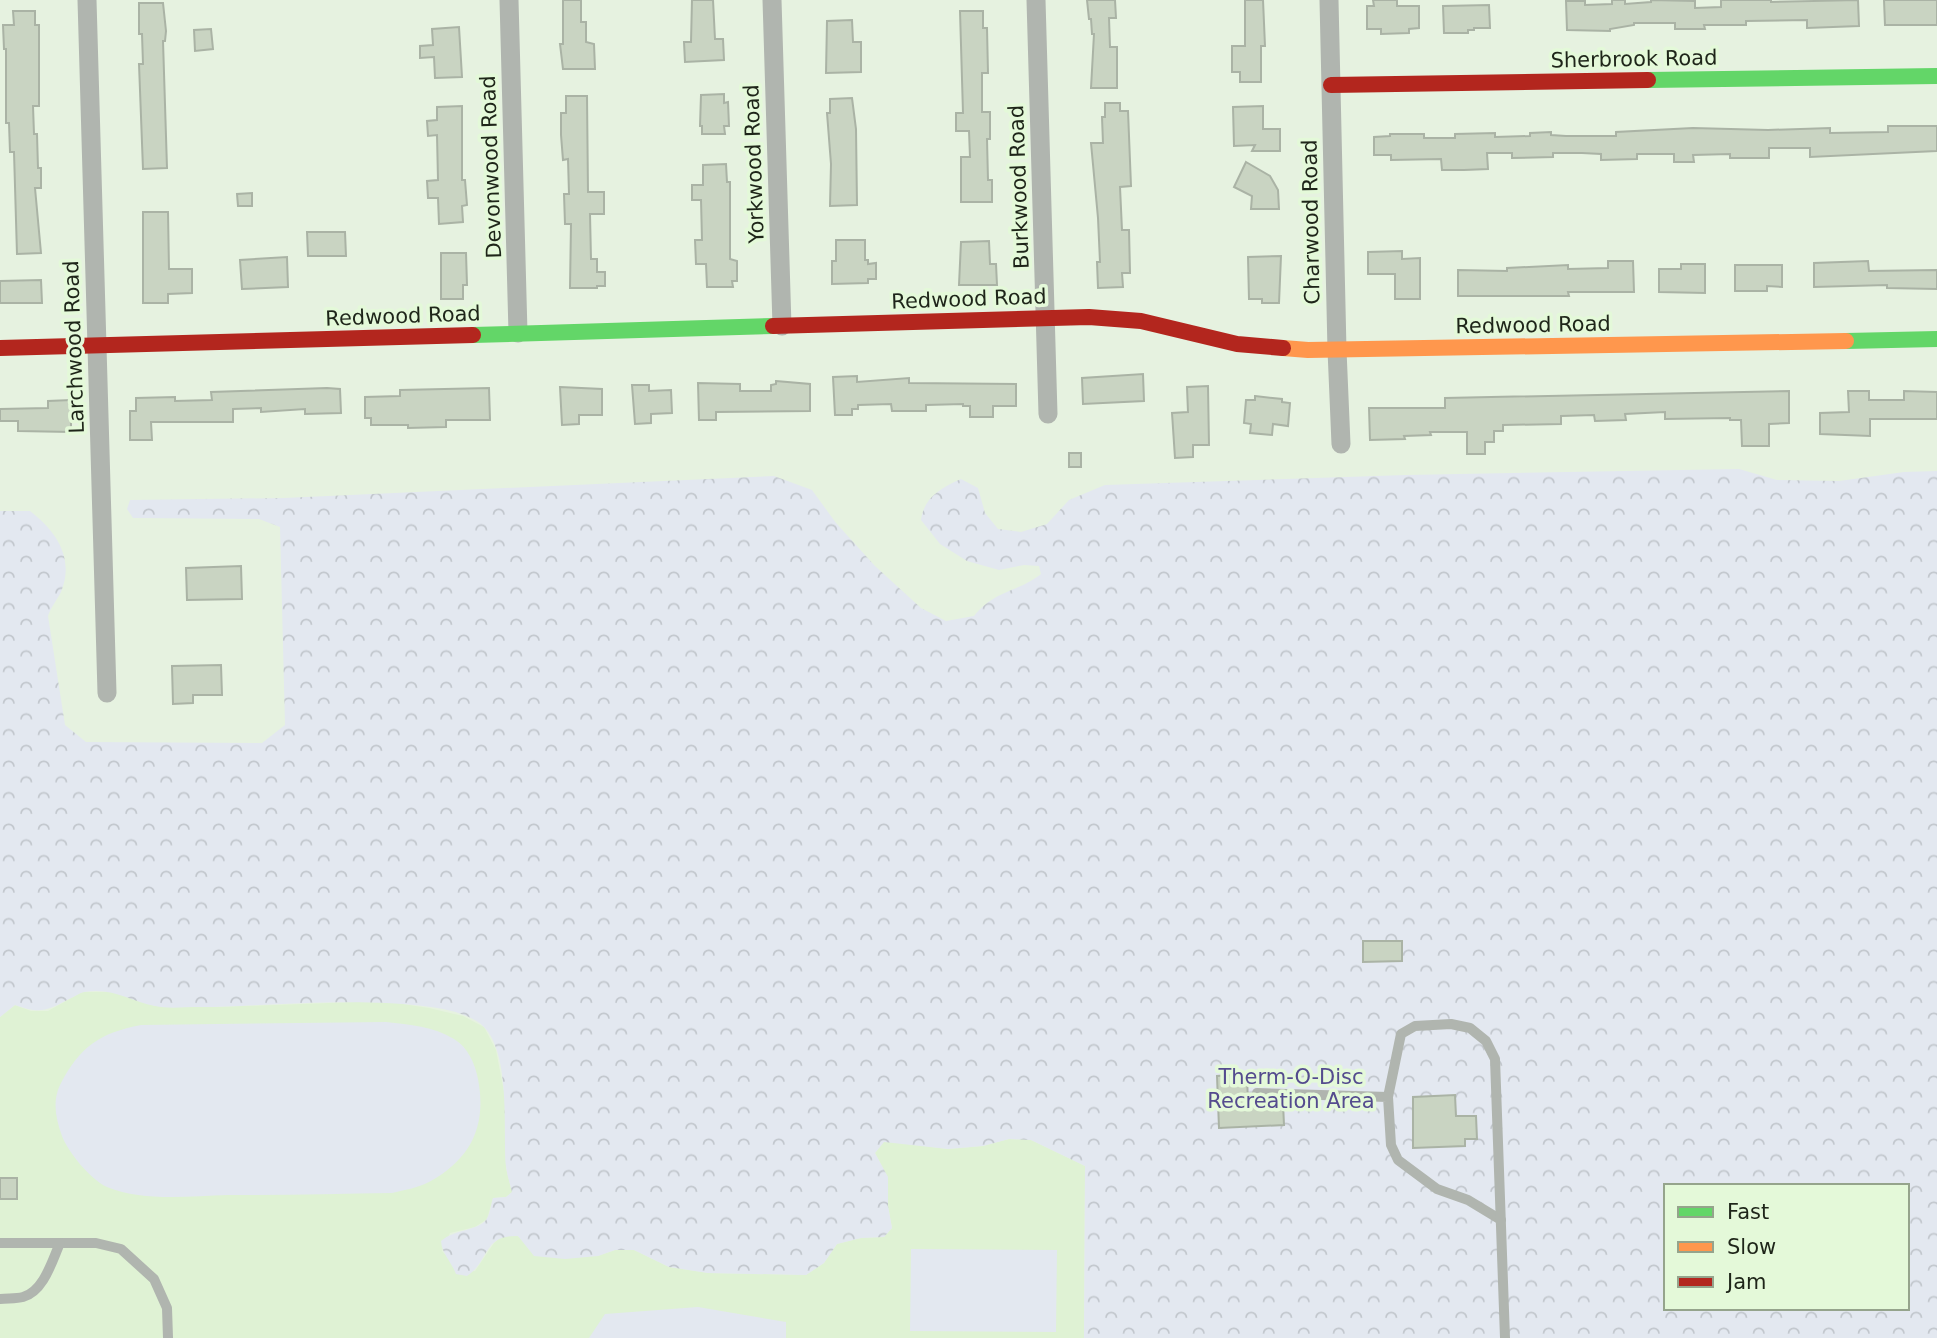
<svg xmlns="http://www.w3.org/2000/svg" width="1937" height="1338" font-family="'DejaVu Sans',sans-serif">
  <defs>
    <pattern id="forest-crowns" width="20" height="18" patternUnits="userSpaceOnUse" patternTransform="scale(1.75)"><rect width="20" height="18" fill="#e3e8f0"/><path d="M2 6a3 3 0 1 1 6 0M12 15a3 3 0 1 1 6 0" fill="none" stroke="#c2c7cd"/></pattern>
  </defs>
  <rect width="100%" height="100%" fill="#e6f2e0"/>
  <path fill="#dff2d4" d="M 82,992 L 118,992 L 155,1006 L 216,1007 L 383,1001 L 429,1008 L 463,1016 L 484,1027 L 496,1050 L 505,1097 L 506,1168 L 512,1192 L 506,1197 L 493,1198 L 487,1219 L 475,1227 L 450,1233 L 442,1251 L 451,1261 L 456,1273 L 475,1271 L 494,1243 L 502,1236 L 517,1236 L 598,1256 L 615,1250 L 634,1250 L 669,1267 L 708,1273 L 806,1275 L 824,1263 L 837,1244 L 861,1238 L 884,1237 L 892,1228 L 888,1206 L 888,1178 L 875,1153 L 884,1141 L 948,1149 L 983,1146 L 1009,1139 L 1031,1140 L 1085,1166 L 1084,1338 L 0,1338 L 0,1017 L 15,1005 L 31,1011 L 48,1011 Z"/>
  <path fill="url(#forest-crowns)" fill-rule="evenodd" d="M 1739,469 L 1777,480 L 1839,481 L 1904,472 L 1937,471 L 1937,1338 L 1084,1338 L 1085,1166 L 1031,1140 L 1009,1139 L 983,1146 L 948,1149 L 884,1142 L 875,1153 L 888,1177 L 888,1206 L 892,1228 L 884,1237 L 861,1238 L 837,1244 L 824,1263 L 806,1275 L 708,1273 L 669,1267 L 634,1250 L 615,1250 L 598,1256 L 565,1259 L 534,1256 L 518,1236 C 482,1235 490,1261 467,1276 L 456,1274 C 451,1261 442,1254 441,1241 C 455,1229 477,1231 486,1220 C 490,1215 491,1204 493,1198 L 506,1197 L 512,1192 C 510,1184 507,1175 506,1166 C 503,1130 511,1055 484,1027 C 446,987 255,1008 198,1007 C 184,1007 168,1009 155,1006 C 130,1001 113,987 84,992 C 79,993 74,997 69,999 C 47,1011 40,1014 15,1005 L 0,1017 L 0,511 L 30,511 C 56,531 75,558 61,592 C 57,600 51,607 48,616 L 65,725 L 86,742 L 262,743 L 285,725 L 280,527 L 259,519 L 133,518 L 127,509 L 130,500 L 284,498 L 774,476 L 812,490 L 836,523 L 875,566 L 921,608 L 946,621 L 974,616 C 996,589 1017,593 1041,574 L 1039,566 L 1024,565 L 999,570 L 967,561 L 940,544 L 921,520 C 924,497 941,488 961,479 L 978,488 L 985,513 L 998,529 L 1021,532 L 1047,524 L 1069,500 L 1105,485 L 1406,475 ZM 1666,1186 L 1907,1186 L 1907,1308 L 1666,1308 Z"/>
  <g fill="#e3e8f0">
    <path d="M 386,1022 C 410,1025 433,1026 454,1039 C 468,1047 475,1064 478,1079 C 487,1126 471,1159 429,1182 C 418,1188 404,1190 392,1193 C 338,1194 283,1195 228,1195 C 189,1196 144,1202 107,1187 C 91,1180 68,1152 62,1136 C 56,1119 52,1102 60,1085 C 80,1046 100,1033 141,1025 Z"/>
    <path d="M 911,1249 L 1057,1250 L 1056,1332 L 910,1331 Z"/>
    <path d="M 698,1307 L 786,1322 L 786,1338 L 589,1338 L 605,1314 Z"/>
  </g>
  <g fill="#c9d4c2" stroke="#aab3a5" stroke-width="2">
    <path d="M 563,0 L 581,0 L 581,22 L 586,22 L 586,42 L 594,44 L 595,69 L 563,69 L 560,44 L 563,44 Z"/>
    <path d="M 692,0 L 713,0 L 715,39 L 723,39 L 724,60 L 685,62 L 684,42 L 691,42 Z"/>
    <path d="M 1087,0 L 1115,0 L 1116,18 L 1109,18 L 1110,47 L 1117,47 L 1117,88 L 1091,88 L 1094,34 L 1092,34 L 1091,19 L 1089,19 Z"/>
    <path d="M 1245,0 L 1263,0 L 1265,46 L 1261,46 L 1261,82 L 1240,82 L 1240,72 L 1232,72 L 1232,46 L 1245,46 Z"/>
    <path d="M 1373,0 L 1397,0 L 1397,6 L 1419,6 L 1419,28 L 1409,29 L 1409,33 L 1381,34 L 1381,29 L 1367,29 L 1367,6 L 1374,6 Z"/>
    <path d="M 1612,0 L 1625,0 L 1625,4 L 1651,2 L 1651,0 L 1695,1 L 1695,8 L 1721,7 L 1721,0 L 1771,0 L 1771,2 L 1858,0 L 1859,26 L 1807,28 L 1807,20 L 1746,21 L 1746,25 L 1704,25 L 1705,29 L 1675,29 L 1675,23 L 1634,23 L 1634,25 L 1610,29 L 1610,31 L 1567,30 L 1566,1 L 1585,1 L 1585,5 L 1612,4 Z"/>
    <path d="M 1884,0 L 1937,0 L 1937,25 L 1885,25 Z"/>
    <path d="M 139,3 L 163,3 L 166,31 L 165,41 L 163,41 L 167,168 L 143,169 L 139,64 L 143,64 L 142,34 L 139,34 Z"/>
    <path d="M 1489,5 L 1490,28 L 1474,28 L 1474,30 L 1468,30 L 1468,33 L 1444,33 L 1443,6 Z"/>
    <path d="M 13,11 L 35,11 L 35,25 L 39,25 L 39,106 L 33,106 L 34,134 L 37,134 L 38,168 L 41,168 L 41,188 L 35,188 L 41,253 L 17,254 L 14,152 L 10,152 L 9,123 L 6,123 L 6,49 L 4,49 L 3,25 L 14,25 Z"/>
    <path d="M 960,11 L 983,11 L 983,28 L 987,28 L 988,73 L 982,73 L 982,112 L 990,112 L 990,139 L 987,139 L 988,180 L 992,180 L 992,202 L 961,202 L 961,157 L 970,157 L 969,131 L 956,131 L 956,113 L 963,113 Z"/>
    <path d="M 852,20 L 853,42 L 861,42 L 861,72 L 826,73 L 827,21 Z"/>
    <path d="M 459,27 L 462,77 L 435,78 L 434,57 L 420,58 L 420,46 L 433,45 L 432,29 Z"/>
    <path d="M 211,29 L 213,49 L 195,51 L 194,30 Z"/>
    <path d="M 724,94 L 724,103 L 728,102 L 729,126 L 724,126 L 725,134 L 702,134 L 702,126 L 700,126 L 701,95 Z"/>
    <path d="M 566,96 L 587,96 L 588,192 L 604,192 L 604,214 L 590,214 L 591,259 L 597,259 L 597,272 L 605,272 L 605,286 L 597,286 L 597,288 L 570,288 L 571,224 L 565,224 L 564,194 L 569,194 L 568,159 L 563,160 L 561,135 L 561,113 L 566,113 Z"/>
    <path d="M 852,98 L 856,129 L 857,205 L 830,206 L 831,164 L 827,113 L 830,113 L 830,99 Z"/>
    <path d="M 1105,103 L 1120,103 L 1120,111 L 1128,111 L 1131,186 L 1120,187 L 1122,230 L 1129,230 L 1130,273 L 1122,273 L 1123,287 L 1098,288 L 1097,262 L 1100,262 L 1098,218 L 1091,143 L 1103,143 L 1102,117 L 1105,117 Z"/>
    <path d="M 462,106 L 462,180 L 465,180 L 467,205 L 462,206 L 463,222 L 439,224 L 438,198 L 428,198 L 427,181 L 438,180 L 437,135 L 428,136 L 427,121 L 437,120 L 437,107 Z"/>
    <path d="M 1263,106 L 1263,129 L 1280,129 L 1280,151 L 1252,151 L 1255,145 L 1234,146 L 1233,107 Z"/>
    <path d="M 1888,126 L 1937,126 L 1937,151 L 1810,157 L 1810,148 L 1769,148 L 1769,158 L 1730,158 L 1730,154 L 1693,155 L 1694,162 L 1674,162 L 1674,154 L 1637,154 L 1637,159 L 1601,160 L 1601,154 L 1582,153 L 1553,153 L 1553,157 L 1512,158 L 1512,153 L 1487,153 L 1488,169 L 1464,170 L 1442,170 L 1441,159 L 1391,160 L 1391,155 L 1374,155 L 1374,137 L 1390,136 L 1390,134 L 1424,134 L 1424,138 L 1455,138 L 1455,134 L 1495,133 L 1495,137 L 1530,136 L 1530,133 L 1551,132 L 1551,135 L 1566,136 L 1616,136 L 1616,132 L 1693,128 L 1768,130 L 1830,128 L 1830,133 L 1888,132 Z"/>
    <path d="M 1246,162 L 1270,176 L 1278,190 L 1279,209 L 1251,209 L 1252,196 L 1234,187 Z"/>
    <path d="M 726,164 L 727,182 L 730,182 L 730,259 L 737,261 L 737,281 L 732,281 L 733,287 L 707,287 L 706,264 L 696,264 L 695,240 L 702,240 L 701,200 L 692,200 L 692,185 L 703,185 L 703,165 Z"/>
    <path d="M 252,193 L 252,206 L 238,206 L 237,194 Z"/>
    <path d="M 143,212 L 168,212 L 169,269 L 192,269 L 192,293 L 168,294 L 168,303 L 143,303 Z"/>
    <path d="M 307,232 L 345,232 L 346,256 L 308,256 Z"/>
    <path d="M 836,240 L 865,240 L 865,260 L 868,260 L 868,264 L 876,263 L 876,279 L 868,279 L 868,283 L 832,284 L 832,261 L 836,261 Z"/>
    <path d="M 989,241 L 990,264 L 996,264 L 997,285 L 959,285 L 961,242 Z"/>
    <path d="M 1402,251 L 1402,259 L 1420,258 L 1420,299 L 1395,299 L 1395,274 L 1368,274 L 1368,252 Z"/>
    <path d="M 441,253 L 466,253 L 467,285 L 463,285 L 463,299 L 441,299 Z"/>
    <path d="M 1281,256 L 1279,303 L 1262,303 L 1262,299 L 1249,299 L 1248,257 Z"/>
    <path d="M 287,257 L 288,287 L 242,289 L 240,260 Z"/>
    <path d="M 1608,261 L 1633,261 L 1634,292 L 1568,292 L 1569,296 L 1458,296 L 1458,270 L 1507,271 L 1507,268 L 1568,265 L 1568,269 L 1608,268 Z"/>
    <path d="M 1868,261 L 1869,271 L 1937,270 L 1937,289 L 1887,288 L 1887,285 L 1814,287 L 1814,263 Z"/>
    <path d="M 1681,264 L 1705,264 L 1705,293 L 1659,292 L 1659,269 L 1681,269 Z"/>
    <path d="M 1735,265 L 1782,265 L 1782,287 L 1767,286 L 1767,291 L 1735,291 Z"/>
    <path d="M 41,280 L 42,303 L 0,303 L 0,281 Z"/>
    <path d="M 1143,374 L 1144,401 L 1083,404 L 1082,378 Z"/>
    <path d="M 857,376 L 857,382 L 909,378 L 909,383 L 1016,384 L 1016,406 L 993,406 L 993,417 L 970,417 L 970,406 L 963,406 L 963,404 L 926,405 L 926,411 L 892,411 L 891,404 L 858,405 L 858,409 L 852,409 L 852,415 L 835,415 L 833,377 Z"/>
    <path d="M 776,381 L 810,384 L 810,411 L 716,412 L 716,420 L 699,420 L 698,383 L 740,384 L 740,391 L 771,391 L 771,385 L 776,384 Z"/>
    <path d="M 632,385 L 649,385 L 649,391 L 671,390 L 672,413 L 651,414 L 651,423 L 635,424 Z"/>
    <path d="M 1208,386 L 1209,445 L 1193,445 L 1193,457 L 1175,458 L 1172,413 L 1188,412 L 1187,387 Z"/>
    <path d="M 560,387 L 602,389 L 602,415 L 579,415 L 579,424 L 562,425 Z"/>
    <path d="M 327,388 L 340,389 L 341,413 L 305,414 L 305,409 L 261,412 L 261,408 L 233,409 L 233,422 L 151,422 L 152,440 L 130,440 L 130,411 L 136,411 L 136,398 L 175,397 L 175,401 L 212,400 L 211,392 Z"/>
    <path d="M 489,388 L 490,420 L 446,420 L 446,427 L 408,428 L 408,425 L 371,425 L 371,418 L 365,418 L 365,397 L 400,396 L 400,390 Z"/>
    <path d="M 1789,391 L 1789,423 L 1769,424 L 1769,446 L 1742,446 L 1741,420 L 1730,420 L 1730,418 L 1665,419 L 1665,412 L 1625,414 L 1626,420 L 1595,421 L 1594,415 L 1561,416 L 1561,424 L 1503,425 L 1503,431 L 1494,431 L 1494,442 L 1485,442 L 1485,454 L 1467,454 L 1467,432 L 1430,432 L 1431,435 L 1404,436 L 1405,439 L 1370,440 L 1369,408 L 1445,408 L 1445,398 Z"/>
    <path d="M 1848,391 L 1869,391 L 1869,400 L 1904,400 L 1904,391 L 1937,392 L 1937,419 L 1870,419 L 1870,436 L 1820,434 L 1820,413 L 1849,412 Z"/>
    <path d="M 1255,396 L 1282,399 L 1282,402 L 1290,403 L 1288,426 L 1273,424 L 1272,435 L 1250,433 L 1251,424 L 1244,423 L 1246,400 L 1255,400 Z"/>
    <path d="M 71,400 L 71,432 L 18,431 L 18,421 L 0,421 L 0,409 L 48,408 L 48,401 Z"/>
    <rect x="1069" y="453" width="12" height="14"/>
    <path d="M 241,566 L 242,599 L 187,600 L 186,568 Z"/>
    <path d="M 221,665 L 222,695 L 193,695 L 193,703 L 173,704 L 172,666 Z"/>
    <path d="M 1363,941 L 1402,941 L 1402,961 L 1363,962 Z"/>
    <path d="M 1247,1074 L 1248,1105 L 1283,1103 L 1284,1125 L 1219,1128 L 1217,1076 Z"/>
    <path d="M 1455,1095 L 1456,1116 L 1476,1116 L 1477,1139 L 1465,1139 L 1465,1146 L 1413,1148 L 1413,1097 Z"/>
    <rect x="0" y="1178" width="17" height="21"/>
  </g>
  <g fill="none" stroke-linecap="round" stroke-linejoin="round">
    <g stroke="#b0b5af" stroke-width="10">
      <path d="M 1257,1093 L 1388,1097 L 1391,1145 L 1398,1160 L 1437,1189 L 1468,1200 L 1501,1220"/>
      <path d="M 1388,1097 L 1401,1034 L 1415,1026 L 1451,1024 L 1470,1028 L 1486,1041 L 1495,1059 L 1505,1338"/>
      <path d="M 0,1243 L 96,1243 L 121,1249 L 154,1279 L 167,1308 L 168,1338"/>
      <path d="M 0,1299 C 7,1298 16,1299 23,1297 C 44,1291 52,1261 60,1243"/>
    </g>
    <g stroke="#b0b5af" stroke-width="19">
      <path d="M 87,0 L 107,693"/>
      <path d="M 509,0 L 518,333"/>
      <path d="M 772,0 L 782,326"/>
      <path d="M 1036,0 L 1048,414"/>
      <path d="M 1329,0 L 1337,350 L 1341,444"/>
    </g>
    <g stroke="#63d668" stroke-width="16">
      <path d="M 1648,80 L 1937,76"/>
      <path d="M 473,335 L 773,326"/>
      <path d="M 1846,341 L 1937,339"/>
    </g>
    <path stroke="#ff974d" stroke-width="16" d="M 1283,348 L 1308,350 L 1846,341"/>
    <g stroke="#b3261e" stroke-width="16">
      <path d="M 1331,85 L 1648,80"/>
      <path d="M 773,326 L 1089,317 L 1141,321 L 1237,344 L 1283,348"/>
      <path d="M 0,348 L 473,335"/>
    </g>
  </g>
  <g text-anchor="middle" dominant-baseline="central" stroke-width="7" stroke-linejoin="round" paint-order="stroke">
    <g font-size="21" fill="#1e2519" stroke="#e4f9d9">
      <text transform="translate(1634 59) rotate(-1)">Sherbrook Road</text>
      <text transform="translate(754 164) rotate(-92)">Yorkwood Road</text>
      <text transform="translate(491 167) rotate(-92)">Devonwood Road</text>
      <text transform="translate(1019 187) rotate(-92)">Burkwood Road</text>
      <text transform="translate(1311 222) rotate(-91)">Charwood Road</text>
      <text transform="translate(969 299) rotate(-2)">Redwood Road</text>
      <text transform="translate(403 316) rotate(-2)">Redwood Road</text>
      <text transform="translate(1533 325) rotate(-1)">Redwood Road</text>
      <text transform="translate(74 347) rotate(-92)">Larchwood Road</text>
    </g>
    <g font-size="21" fill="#544b8e" stroke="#e4f9d9">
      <text x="1291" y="1077">Therm-O-Disc<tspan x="1291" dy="24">Recreation Area</tspan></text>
    </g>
  </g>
  <rect x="1664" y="1184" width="245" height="126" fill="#e4f9d9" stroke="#95a48c" stroke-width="2"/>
  <rect x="1678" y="1207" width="35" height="10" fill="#63d668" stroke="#95a48c" stroke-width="2"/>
  <text x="1727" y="1219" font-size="21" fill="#1e2519">Fast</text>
  <rect x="1678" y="1242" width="35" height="10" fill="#ff974d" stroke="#95a48c" stroke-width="2"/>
  <text x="1727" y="1254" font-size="21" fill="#1e2519">Slow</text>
  <rect x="1678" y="1277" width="35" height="10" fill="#b3261e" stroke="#95a48c" stroke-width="2"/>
  <text x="1727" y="1289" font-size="21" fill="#1e2519">Jam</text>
</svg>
